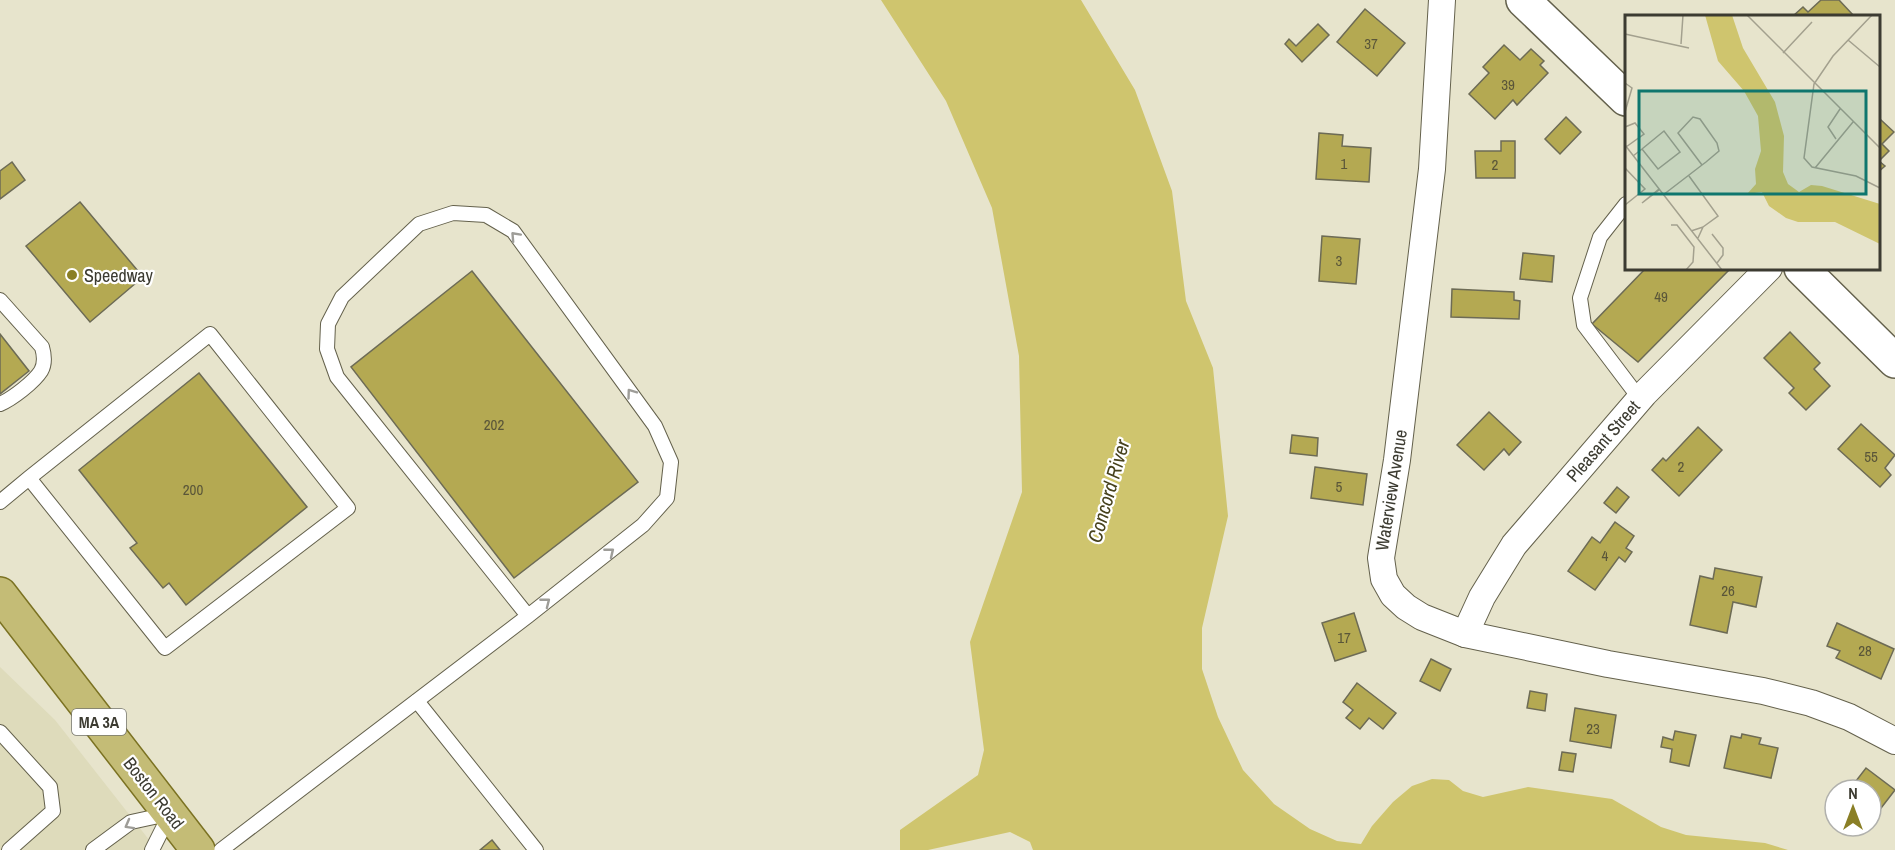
<svg xmlns="http://www.w3.org/2000/svg" width="1895" height="850" font-family="'Archivo Narrow',sans-serif">
  <rect width="100%" height="100%" fill="#e7e4cc"/>
  <path fill="#dedbbb" d="M 0,667 L 55,720 L 157,850 L 0,850 Z"/>
  <path fill="#cfc56e" d="M 881,0 L 1081,0 L 1135,90 L 1172,191 L 1186,301 L 1213,368 L 1228,516 L 1202,628 L 1202,669 L 1218,717 L 1243,770 L 1274,804 L 1310,829 L 1337,841 L 1361,844 L 1372,826 L 1393,802 L 1412,786 L 1432,779 L 1449,780 L 1463,791 L 1483,797 L 1528,787 L 1612,799 L 1661,827 L 1686,835 L 1765,843 L 1788,850 L 1033,850 L 1030,842 L 1010,832 L 928,850 L 900,850 L 900,830 L 978,775 L 984,750 L 970,642 L 1022,492 L 1019,356 L 992,208 L 946,101 Z"/>
  <g fill="#b4a952" stroke="#6d6b55" stroke-width="1.5">
    <path d="M 1821,0 L 1839,0 L 1854,16 L 1793,16 L 1803,7 L 1808,12 Z"/>
    <path d="M 1365,9 L 1405,43 L 1377,76 L 1337,42 Z"/>
    <path d="M 1318,24 L 1329,35 L 1302,62 L 1285,44 L 1289,39 L 1296,46 Z"/>
    <path d="M 1504,45 L 1520,60 L 1531,49 L 1544,61 L 1540,65 L 1548,73 L 1517,105 L 1513,100 L 1495,119 L 1469,94 L 1489,73 L 1483,67 Z"/>
    <path d="M 1566,117 L 1581,132 L 1560,154 L 1545,139 Z"/>
    <path d="M 1881,120 L 1894,132 L 1882,144 L 1889,151 L 1879,161 L 1885,166 L 1878,172 L 1878,123 Z"/>
    <path d="M 1319,133 L 1343,135 L 1342,146 L 1371,148 L 1369,182 L 1316,179 Z"/>
    <path d="M 1501,141 L 1515,141 L 1515,178 L 1476,178 L 1475,151 L 1501,151 Z"/>
    <path d="M 12,162 L 25,180 L 0,199 L 0,171 Z"/>
    <path d="M 80,202 L 143,277 L 90,322 L 26,246 Z"/>
    <path d="M 1322,236 L 1360,239 L 1356,284 L 1319,281 Z"/>
    <path d="M 1523,253 L 1554,256 L 1552,282 L 1520,279 Z"/>
    <path d="M 1646,268 L 1731,268 L 1638,362 L 1592,324 Z"/>
    <path d="M 472,271 L 638,482 L 514,578 L 351,367 Z"/>
    <path d="M 1452,289 L 1514,292 L 1514,300 L 1520,301 L 1519,319 L 1451,317 Z"/>
    <path d="M 1790,332 L 1820,363 L 1814,369 L 1830,386 L 1806,410 L 1789,393 L 1794,388 L 1764,358 Z"/>
    <path d="M 0,334 L 29,371 L 0,394 Z"/>
    <path d="M 199,373 L 307,507 L 186,605 L 169,583 L 163,588 L 130,548 L 137,543 L 79,470 Z"/>
    <path d="M 1489,412 L 1521,442 L 1509,455 L 1504,449 L 1484,470 L 1457,445 Z"/>
    <path d="M 1861,424 L 1895,455 L 1885,468 L 1891,475 L 1880,487 L 1838,449 Z"/>
    <path d="M 1698,427 L 1722,450 L 1679,496 L 1652,470 L 1663,458 L 1666,461 Z"/>
    <path d="M 1292,435 L 1318,438 L 1317,456 L 1290,453 Z"/>
    <path d="M 1315,467 L 1367,474 L 1363,505 L 1311,498 Z"/>
    <path d="M 1617,487 L 1629,497 L 1616,513 L 1604,503 Z"/>
    <path d="M 1615,522 L 1634,536 L 1626,548 L 1632,552 L 1625,562 L 1619,557 L 1595,590 L 1568,571 L 1592,537 L 1600,543 Z"/>
    <path d="M 1715,568 L 1762,577 L 1756,607 L 1733,602 L 1727,633 L 1690,625 L 1700,576 L 1713,579 Z"/>
    <path d="M 1354,613 L 1366,651 L 1335,661 L 1322,623 Z"/>
    <path d="M 1837,623 L 1894,649 L 1881,679 L 1836,658 L 1840,651 L 1827,646 Z"/>
    <path d="M 1431,659 L 1451,669 L 1440,691 L 1420,681 Z"/>
    <path d="M 1357,683 L 1396,713 L 1383,729 L 1369,718 L 1360,729 L 1346,718 L 1353,710 L 1343,702 Z"/>
    <path d="M 1530,691 L 1547,694 L 1545,711 L 1527,708 Z"/>
    <path d="M 1575,708 L 1616,715 L 1611,748 L 1570,741 Z"/>
    <path d="M 1675,731 L 1696,735 L 1689,766 L 1670,762 L 1672,749 L 1661,747 L 1663,737 L 1673,740 Z"/>
    <path d="M 1742,734 L 1761,738 L 1759,744 L 1778,748 L 1771,778 L 1724,768 L 1731,736 L 1741,738 Z"/>
    <path d="M 1562,752 L 1576,754 L 1573,772 L 1559,770 Z"/>
    <path d="M 1866,768 L 1895,790 L 1871,821 L 1871,790 L 1849,790 Z"/>
    <path d="M 492,840 L 500,850 L 480,850 Z"/>
  </g>
  <g fill="none" stroke-linecap="round" stroke-linejoin="round">
    <g stroke="#64614c" stroke-width="16">
      <g id="lane">
        <path d="M 1626,204 L 1600,237 L 1580,298 L 1584,325 L 1640,399"/>
        <path d="M 0,300 L 42,347 C 44,354 45,364 41,371 C 34,382 12,399 0,404"/>
        <path d="M 0,502 L 29,478 L 210,334 L 348,508 L 165,648 L 29,478"/>
        <path d="M 417,701 L 536,850"/>
        <path d="M 0,732 L 50,787 L 53,811 L 9,850"/>
        <path d="M 93,850 L 131,822 L 168,814"/>
        <path d="M 152,850 L 169,816"/>
        <path d="M 221,850 L 528,616 L 643,525 L 667,498 L 671,462 L 655,426 L 513,231 L 486,215 L 453,213 L 419,224 L 342,297 L 328,324 L 327,349 L 337,377 L 528,616"/>
      </g>
    </g>
    <g stroke="#64614c" stroke-width="28">
      <g id="street">
        <path d="M 1442,0 L 1432,169 L 1397,460 L 1381,558 L 1384,579 L 1393,595 L 1406,607 L 1422,617 L 1465,634 L 1608,664 L 1763,691 L 1811,703 L 1849,717 L 1895,741"/>
        <path d="M 1465,634 L 1482,597 L 1514,545 L 1644,394 L 1769,268"/>
      </g>
    </g>
    <g stroke="#64614c" stroke-width="36">
      <g id="secondary">
        <path d="M 1523,0 L 1626,99"/>
        <path d="M 1801,268 L 1895,361"/>
      </g>
    </g>
    <g stroke="#7b7222" stroke-width="36">
      <path id="primary" d="M 0,594 L 198,850"/>
    </g>
    <use href="#lane" stroke="#fff" stroke-width="14"/>
    <use href="#street" stroke="#fff" stroke-width="26"/>
    <use href="#secondary" stroke="#fff" stroke-width="33"/>
    <use href="#primary" stroke="#c4bc76" stroke-width="33"/>
  </g>
  <defs><path id="oneway-chevron" d="M-2-3.5L2.5 0L-2 3.5" fill="none" stroke-width="1.6" stroke-linecap="round" stroke-linejoin="round" transform="scale(1.5)"/></defs>
  <g stroke="#9e9d98">
    <use href="#oneway-chevron" transform="translate(515 236) rotate(-133)"/>
    <use href="#oneway-chevron" transform="translate(631 393) rotate(-126)"/>
    <use href="#oneway-chevron" transform="translate(610 552) rotate(-39)"/>
    <use href="#oneway-chevron" transform="translate(546 602) rotate(-38)"/>
    <use href="#oneway-chevron" transform="translate(129 825) rotate(151)"/>
  </g>
  <circle fill="#8a7f26" stroke="#fff" stroke-width="2" cx="72" cy="275" r="6"/>
  <g text-anchor="middle" dominant-baseline="central" stroke-width="4.5" stroke-linejoin="round" paint-order="stroke">
    <g font-size="15" fill="#5a5639">
      <text x="1371" y="43">37</text>
      <text x="1508" y="84">39</text>
      <text x="1344" y="163">1</text>
      <text x="1495" y="164">2</text>
      <text x="1339" y="260">3</text>
      <text x="1661" y="296">49</text>
      <text x="494" y="424">202</text>
      <text x="1871" y="456">55</text>
      <text x="1681" y="466">2</text>
      <text x="1339" y="486">5</text>
      <text x="193" y="489">200</text>
      <text x="1605" y="555">4</text>
      <text x="1728" y="590">26</text>
      <text x="1344" y="637">17</text>
      <text x="1865" y="650">28</text>
      <text x="1593" y="728">23</text>
    </g>
    <rect fill="#fff" stroke="#76766f" stroke-width="1.5" x="72" y="709" width="54" height="26" rx="4.5"/>
    <g font-size="16" font-weight="bold" fill="#3c3b31">
      <text x="99" y="722">MA 3A</text>
    </g>
    <g font-size="18" fill="#3c3b31" stroke="#fff" text-anchor="start">
      <text x="84" y="275">Speedway</text>
    </g>
    <g font-size="18" fill="#3c3b31" stroke="#fff">
      <text transform="translate(1603 441) rotate(-49)">Pleasant Street</text>
      <text transform="translate(1391 490) rotate(-81)">Waterview Avenue</text>
      <text transform="translate(154 793) rotate(52)">Boston Road</text>
    </g>
    <g font-size="20" font-style="italic" fill="#47421d" stroke="#fff">
      <text transform="translate(1108 491) rotate(-74)">Concord River</text>
    </g>
  </g>
  <g transform="translate(1625 15)">
    <rect width="255" height="255" fill="#e7e4cc"/>
    <path d="M 80,0 L 107,0 L 118,33 L 150,87 L 159,121 L 158,157 L 163,169 L 174,177 L 186,170 L 197,171 L 255,189 L 255,229 L 210,207 L 173,207 L 161,203 L 144,191 L 137,177 L 122,179 L 131,169 L 130,154 L 136,136 L 133,101 L 119,76 L 93,46 Z" fill="#cfc56e"/>
    <path fill="none" stroke="#a3a08e" stroke-width="1.5" d="M 122,0 L 255,133M 247,0 L 208,41 L 189,69 L 179,143 L 187,152 L 231,161 L 255,173M 0,19 L 64,33M 223,25 L 255,52M 56,29 L 58,0M 158,38 L 187,7M 0,68 L 7,73 L 0,97M 0,112 L 10,108 L 19,119 L 1,132M 211,124 L 203,112 L 215,94M 0,130 L 97,255M 8,141 L 17,134 L 39,116 L 55,137 L 33,154 L 17,134M 0,153 L 20,174 L 0,190M 190,153 L 228,107M 64,161 L 93,201 L 78,212M 38,180 L 77,150 L 81,147 L 94,136 L 92,128 L 75,104 L 68,102 L 53,118 L 77,150M 17,188 L 34,174M 17,188 L 34,175M 46,210 L 52,210 L 69,232 L 68,247 L 61,255M 66,216 L 78,212 L 73,223M 87,219 L 98,233 L 98,240 L 92,248"/>
    <path fill="#0f766e" fill-opacity="0.15" stroke="#0f766e" stroke-width="3" d="M 14,76 L 241,76 L 241,179 L 14,179 Z"/>
    <rect width="255" height="255" fill="none" stroke="#3c3b31" stroke-width="3"/>
  </g>
  <g transform="translate(1853 808)"><circle r="28" fill="#ffffff" stroke="#b1b1ad" stroke-width="1.5"/>
  <path d="M0-4.5L10 22L0 15L-10 22Z" fill="#8a7f26"/>
  <text y="-9" font-size="16" font-weight="bold" text-anchor="middle" fill="#3c3b31">N</text>
  </g>
</svg>
